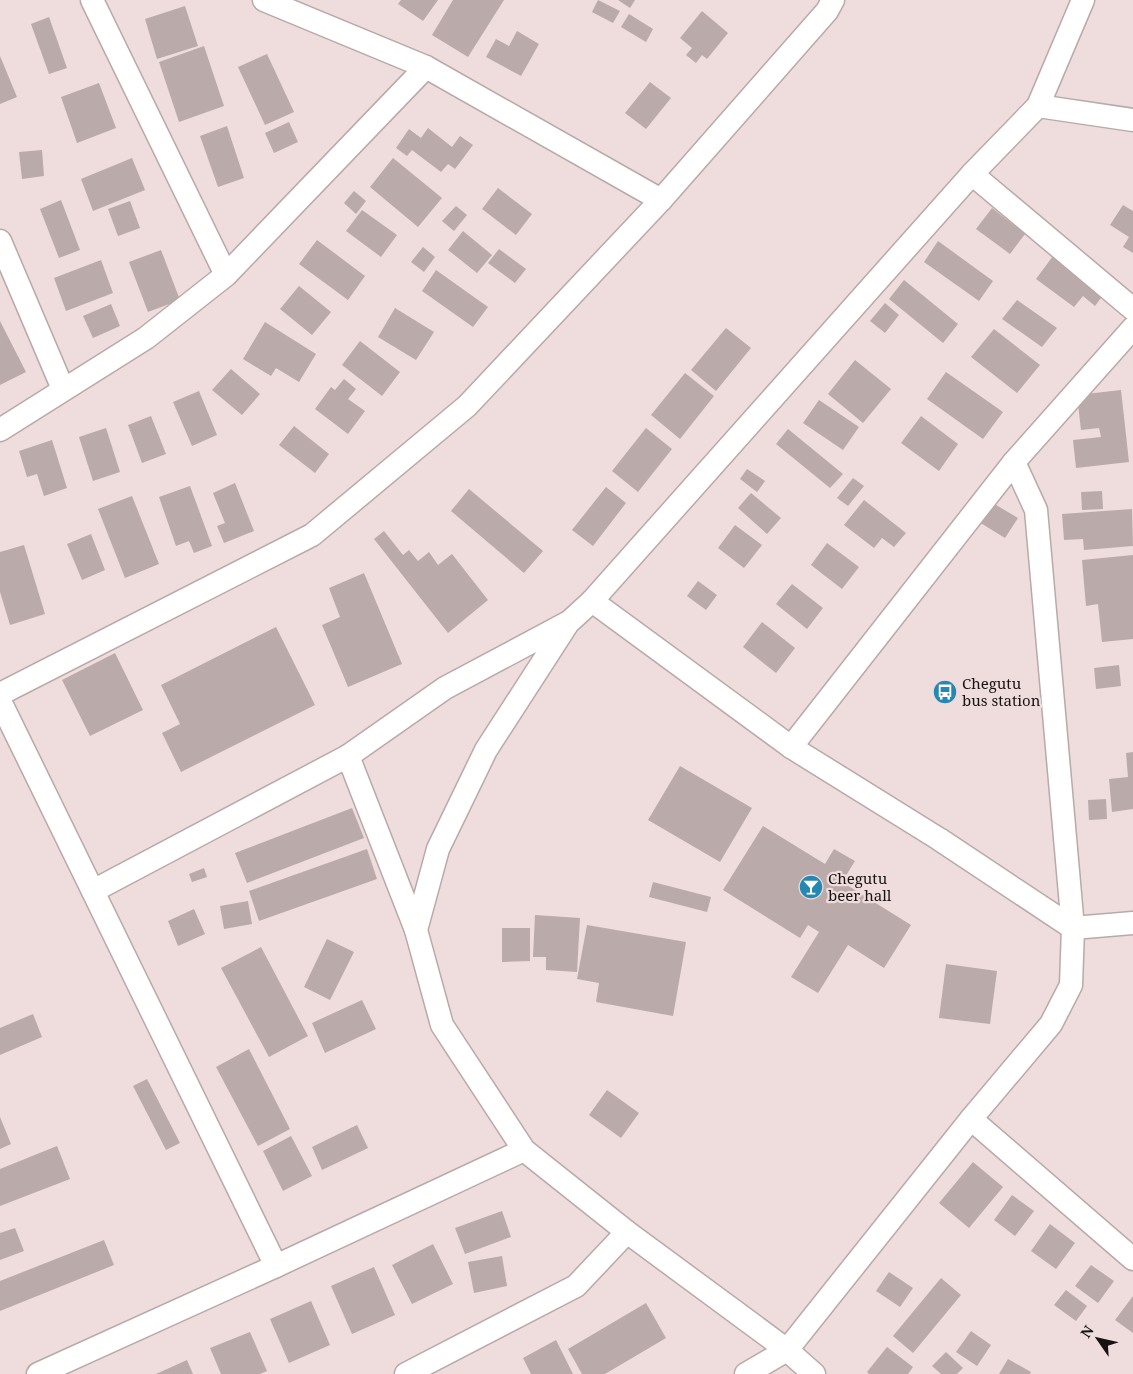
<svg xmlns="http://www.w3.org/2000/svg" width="1133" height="1374" font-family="'Noto Serif',serif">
  <rect width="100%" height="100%" fill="#eedddc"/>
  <g fill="#baaaa9">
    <path d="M 401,0 L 438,0 L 423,21 L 398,4 Z"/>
    <path d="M 453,0 L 504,0 L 468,57 L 432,35 Z"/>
    <path d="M 598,0 L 620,11 L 613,23 L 592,12 Z"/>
    <path d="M 618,0 L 635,0 L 630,8 Z"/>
    <path d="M 185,6 L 198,46 L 157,59 L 145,19 Z"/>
    <path d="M 702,11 L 728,33 L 707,59 L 702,55 L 696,63 L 686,55 L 692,48 L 680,38 Z"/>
    <path d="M 629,14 L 653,29 L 646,42 L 621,27 Z"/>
    <path d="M 49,17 L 67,68 L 49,74 L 31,24 Z"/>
    <path d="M 517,31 L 539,44 L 521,76 L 486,57 L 496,39 L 509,46 Z"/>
    <path d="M 204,46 L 224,106 L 179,122 L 159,62 Z"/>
    <path d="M 267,54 L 294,112 L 265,125 L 238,67 Z"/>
    <path d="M 0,56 L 17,97 L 0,104 Z"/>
    <path d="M 650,82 L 671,98 L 646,129 L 625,113 Z"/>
    <path d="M 99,83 L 116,128 L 77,143 L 61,97 Z"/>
    <path d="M 289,122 L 298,142 L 274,153 L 265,133 Z"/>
    <path d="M 227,126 L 244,178 L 218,187 L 200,136 Z"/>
    <path d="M 428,128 L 452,147 L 460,136 L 473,145 L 455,169 L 448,164 L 441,172 L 412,150 L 407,156 L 396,148 L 409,129 L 421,138 Z"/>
    <path d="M 42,150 L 44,176 L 22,179 L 19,152 Z"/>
    <path d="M 132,158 L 145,190 L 93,211 L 81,179 Z"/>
    <path d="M 393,158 L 442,198 L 418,227 L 370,187 Z"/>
    <path d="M 498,188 L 532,214 L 516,235 L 482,209 Z"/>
    <path d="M 354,191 L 366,201 L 356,214 L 344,203 Z"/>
    <path d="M 61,200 L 80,250 L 59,258 L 40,209 Z"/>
    <path d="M 130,201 L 140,228 L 118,236 L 108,209 Z"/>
    <path d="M 1123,205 L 1133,211 L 1133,253 L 1123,247 L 1129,237 L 1110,225 Z"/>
    <path d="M 456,206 L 467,215 L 454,231 L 442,221 Z"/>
    <path d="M 992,208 L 1025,234 L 1010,254 L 976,229 Z"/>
    <path d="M 362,210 L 397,235 L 381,257 L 346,231 Z"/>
    <path d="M 463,231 L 492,255 L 477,273 L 448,250 Z"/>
    <path d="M 317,240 L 365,276 L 348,300 L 299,264 Z"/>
    <path d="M 938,241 L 993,281 L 979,301 L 924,262 Z"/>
    <path d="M 423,247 L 435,257 L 424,272 L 411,262 Z"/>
    <path d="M 499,249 L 526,269 L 515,283 L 488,263 Z"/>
    <path d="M 161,250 L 180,300 L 148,312 L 129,262 Z"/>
    <path d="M 1056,252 L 1106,291 L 1095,306 L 1083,296 L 1074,307 L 1036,279 Z"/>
    <path d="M 101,260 L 113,293 L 66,311 L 54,278 Z"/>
    <path d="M 436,270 L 488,307 L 473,327 L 422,291 Z"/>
    <path d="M 904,280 L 958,324 L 943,343 L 889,299 Z"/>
    <path d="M 299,286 L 331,312 L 312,335 L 280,309 Z"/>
    <path d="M 1017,300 L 1057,328 L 1042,347 L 1002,319 Z"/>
    <path d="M 885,303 L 899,315 L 885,333 L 870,321 Z"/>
    <path d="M 111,304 L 120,326 L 93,338 L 83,316 Z"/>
    <path d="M 395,308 L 434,332 L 416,360 L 378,337 Z"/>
    <path d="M 0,321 L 26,372 L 0,385 Z"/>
    <path d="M 265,322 L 316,354 L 299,382 L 276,368 L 271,376 L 243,359 Z"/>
    <path d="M 726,328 L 751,348 L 716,391 L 691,370 Z"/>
    <path d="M 994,329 L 1040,365 L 1017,393 L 971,357 Z"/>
    <path d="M 360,341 L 400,372 L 382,396 L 342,365 Z"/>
    <path d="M 855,360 L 891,389 L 863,423 L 828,394 Z"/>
    <path d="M 231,369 L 260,394 L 242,415 L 212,390 Z"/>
    <path d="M 946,372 L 1003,412 L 983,439 L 927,399 Z"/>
    <path d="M 685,373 L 714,396 L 680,439 L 651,415 Z"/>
    <path d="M 344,379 L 356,389 L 348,399 L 365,411 L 348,434 L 315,409 L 331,387 L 335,390 Z"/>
    <path d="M 1121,390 L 1129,462 L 1076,468 L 1073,440 L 1101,437 L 1099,428 L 1081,430 L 1077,395 Z"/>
    <path d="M 199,391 L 217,435 L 192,446 L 173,402 Z"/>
    <path d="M 819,400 L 859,427 L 843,450 L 803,423 Z"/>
    <path d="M 151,416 L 166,454 L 142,463 L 128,425 Z"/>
    <path d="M 921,416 L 958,444 L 939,471 L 901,443 Z"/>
    <path d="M 294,426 L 329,454 L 315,473 L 279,445 Z"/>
    <path d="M 106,428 L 120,472 L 93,481 L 79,437 Z"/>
    <path d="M 646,428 L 672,449 L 638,492 L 612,471 Z"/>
    <path d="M 788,429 L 843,474 L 830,488 L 776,444 Z"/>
    <path d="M 52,440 L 67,488 L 44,496 L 37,474 L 27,477 L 19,451 Z"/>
    <path d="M 747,469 L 765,481 L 757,492 L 740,479 Z"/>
    <path d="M 853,478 L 864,486 L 848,506 L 837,498 Z"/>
    <path d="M 235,483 L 254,531 L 224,543 L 217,526 L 225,523 L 213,493 Z"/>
    <path d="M 190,486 L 212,546 L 194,553 L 189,541 L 176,546 L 159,497 Z"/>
    <path d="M 606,487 L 626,503 L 593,546 L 572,530 Z"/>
    <path d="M 469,489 L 543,551 L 524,573 L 451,511 Z"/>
    <path d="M 1102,491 L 1103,509 L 1082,510 L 1081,492 Z"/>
    <path d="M 751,493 L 781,518 L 767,534 L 738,508 Z"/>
    <path d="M 132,496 L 159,564 L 125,578 L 98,509 Z"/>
    <path d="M 864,500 L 906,533 L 894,547 L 882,538 L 874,548 L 844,525 Z"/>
    <path d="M 991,502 L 1018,518 L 1005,538 L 979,522 Z"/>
    <path d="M 1132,509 L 1133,546 L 1084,550 L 1083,539 L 1064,540 L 1062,514 Z"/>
    <path d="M 735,525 L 762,545 L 744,568 L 718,548 Z"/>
    <path d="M 384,531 L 403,555 L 409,550 L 418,561 L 429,552 L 438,565 L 452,554 L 488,600 L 448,633 L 374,539 Z"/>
    <path d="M 91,534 L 105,570 L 82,580 L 67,544 Z"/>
    <path d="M 827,543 L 859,567 L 842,589 L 811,565 Z"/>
    <path d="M 24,545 L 45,614 L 10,625 L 0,592 L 0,552 Z"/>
    <path d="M 1133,555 L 1133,639 L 1102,642 L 1098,604 L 1086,606 L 1082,560 Z"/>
    <path d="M 364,573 L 402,664 L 348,687 L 322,625 L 340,617 L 329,588 Z"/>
    <path d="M 698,581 L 717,595 L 706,610 L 687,596 Z"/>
    <path d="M 792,584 L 823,608 L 807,629 L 776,604 Z"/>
    <path d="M 762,622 L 795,648 L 776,673 L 743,647 Z"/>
    <path d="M 276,627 L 315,705 L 181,772 L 162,733 L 180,724 L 161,685 Z"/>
    <path d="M 115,653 L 143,710 L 90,736 L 62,680 Z"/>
    <path d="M 1119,665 L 1121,686 L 1096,689 L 1094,668 Z"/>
    <path d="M 1133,752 L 1133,809 L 1112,812 L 1109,779 L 1128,777 L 1126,753 Z"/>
    <path d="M 680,766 L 752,808 L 720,862 L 648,820 Z"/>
    <path d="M 1106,799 L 1107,819 L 1089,820 L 1088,800 Z"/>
    <path d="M 352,808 L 364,838 L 247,883 L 235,853 Z"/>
    <path d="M 763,826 L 825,864 L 834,849 L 855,861 L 842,882 L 911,925 L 884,968 L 848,945 L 818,993 L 791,977 L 819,932 L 808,925 L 800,938 L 723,890 Z"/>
    <path d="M 367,849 L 377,879 L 259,921 L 249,891 Z"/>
    <path d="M 204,868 L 207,877 L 192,882 L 189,874 Z"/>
    <path d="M 653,882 L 711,897 L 707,912 L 649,897 Z"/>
    <path d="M 248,901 L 252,924 L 224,929 L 220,906 Z"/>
    <path d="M 194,909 L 205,934 L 178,946 L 168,921 Z"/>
    <path d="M 535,915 L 580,918 L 577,972 L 546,970 L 546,957 L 533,957 Z"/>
    <path d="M 587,925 L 686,942 L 673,1016 L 596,1002 L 599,983 L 577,979 Z"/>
    <path d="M 502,928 L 530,928 L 530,961 L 502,962 Z"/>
    <path d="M 327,939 L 354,952 L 330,1000 L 304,987 Z"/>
    <path d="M 261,947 L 308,1036 L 269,1057 L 221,968 Z"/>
    <path d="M 946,964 L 997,971 L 990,1024 L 939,1018 Z"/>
    <path d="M 362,1000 L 376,1029 L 325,1053 L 312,1023 Z"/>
    <path d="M 33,1014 L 42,1037 L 0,1055 L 0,1028 Z"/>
    <path d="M 249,1049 L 290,1129 L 258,1146 L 216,1067 Z"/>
    <path d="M 147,1079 L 180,1143 L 166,1150 L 133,1086 Z"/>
    <path d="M 607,1090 L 639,1113 L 621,1138 L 589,1115 Z"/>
    <path d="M 0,1117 L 11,1144 L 0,1149 Z"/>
    <path d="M 357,1125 L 368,1148 L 322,1170 L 312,1147 Z"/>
    <path d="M 291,1136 L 312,1176 L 283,1191 L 263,1151 Z"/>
    <path d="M 57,1146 L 70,1179 L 0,1206 L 0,1169 Z"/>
    <path d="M 973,1162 L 1003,1187 L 969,1228 L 939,1203 Z"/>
    <path d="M 1012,1195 L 1034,1211 L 1015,1236 L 994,1220 Z"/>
    <path d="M 502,1211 L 511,1237 L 465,1254 L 455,1228 Z"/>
    <path d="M 1050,1224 L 1075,1243 L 1056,1269 L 1031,1251 Z"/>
    <path d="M 15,1228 L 24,1251 L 0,1260 L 0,1233 Z"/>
    <path d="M 104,1240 L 114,1265 L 0,1311 L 0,1281 Z"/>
    <path d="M 433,1244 L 453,1284 L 412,1304 L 392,1265 Z"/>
    <path d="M 502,1256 L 507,1286 L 474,1293 L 468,1262 Z"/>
    <path d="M 1091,1265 L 1114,1281 L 1098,1303 L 1075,1286 Z"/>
    <path d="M 374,1267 L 395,1315 L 352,1334 L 331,1286 Z"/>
    <path d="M 889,1272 L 913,1288 L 900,1307 L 876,1291 Z"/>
    <path d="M 941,1278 L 961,1295 L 913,1353 L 893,1336 Z"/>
    <path d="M 1066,1290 L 1087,1306 L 1076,1321 L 1054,1305 Z"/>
    <path d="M 1133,1296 L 1133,1333 L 1115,1320 Z"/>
    <path d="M 311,1301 L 330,1345 L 289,1363 L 270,1319 Z"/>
    <path d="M 646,1303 L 666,1338 L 605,1374 L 582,1374 L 568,1349 Z"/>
    <path d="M 971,1331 L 991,1345 L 977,1366 L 956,1352 Z"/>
    <path d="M 250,1332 L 267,1371 L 260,1374 L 221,1374 L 210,1348 Z"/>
    <path d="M 556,1340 L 573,1374 L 531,1374 L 523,1358 Z"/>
    <path d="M 887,1347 L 913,1367 L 908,1374 L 869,1374 L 867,1372 Z"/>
    <path d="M 946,1352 L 963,1368 L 957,1374 L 941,1374 L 932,1366 Z"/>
    <path d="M 1008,1359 L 1031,1372 L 1030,1374 L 999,1374 Z"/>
    <path d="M 187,1360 L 193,1374 L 156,1374 Z"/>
  </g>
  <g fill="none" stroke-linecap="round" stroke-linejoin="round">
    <g stroke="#b9a9a9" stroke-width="25">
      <g id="minor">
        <path d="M 92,0 L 226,275"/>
        <path d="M 264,0 L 426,67 L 661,200"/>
        <path d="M 1038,106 L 1133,120"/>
        <path d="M 972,174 L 1133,309"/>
        <path d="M 0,241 L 63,389"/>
        <path d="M 0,430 L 146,338 L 226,275 L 426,67"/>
        <path d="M 592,601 L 791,747 L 939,839 L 1073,928 L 1133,923"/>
        <path d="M 0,694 L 312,535 L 467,406 L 661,200 L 827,11 L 833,0"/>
        <path d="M 0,701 L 276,1266"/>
        <path d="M 791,747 L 1014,462 L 1133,328"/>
        <path d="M 348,756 L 445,688 L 567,623"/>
        <path d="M 93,891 L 348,756 L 416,930"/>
        <path d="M 971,1119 L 1133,1259"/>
        <path d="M 38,1374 L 276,1266 L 524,1150"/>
        <path d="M 406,1374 L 576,1286 L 627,1232"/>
        <path d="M 746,1374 L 787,1350 L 971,1119 L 1051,1024 L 1071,985 L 1073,928 L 1036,510 L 1014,462"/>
        <path d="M 814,1374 L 787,1350 L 627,1232 L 524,1150 L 442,1025 L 416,930 L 438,849 L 486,750 L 568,623 L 592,601 L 972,174 L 1038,106 L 1083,0"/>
      </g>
    </g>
    <use href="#minor" stroke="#fff" stroke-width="22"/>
  </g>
  <defs>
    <g id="bus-disc" transform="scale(1.25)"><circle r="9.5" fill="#2488b2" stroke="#eedddc"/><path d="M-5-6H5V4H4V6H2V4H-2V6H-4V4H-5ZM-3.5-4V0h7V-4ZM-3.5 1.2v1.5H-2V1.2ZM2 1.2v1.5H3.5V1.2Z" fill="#fff"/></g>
    <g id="bar-disc" transform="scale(1.25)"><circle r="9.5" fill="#2488b2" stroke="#eedddc"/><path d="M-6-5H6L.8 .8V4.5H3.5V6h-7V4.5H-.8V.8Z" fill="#fff"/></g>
  </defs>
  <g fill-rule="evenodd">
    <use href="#bus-disc" x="945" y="692"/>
    <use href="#bar-disc" x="811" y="887"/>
  </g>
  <g text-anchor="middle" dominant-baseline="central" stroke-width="4.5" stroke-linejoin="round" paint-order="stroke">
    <g font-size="15" fill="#181212" stroke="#eedddc" text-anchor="start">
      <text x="962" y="683">Chegutu<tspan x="962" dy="17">bus station</tspan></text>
      <text x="828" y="878">Chegutu<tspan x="828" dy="17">beer hall</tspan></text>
    </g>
  </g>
  <g transform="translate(1098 1339) rotate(304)" stroke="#eedddc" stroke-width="4" paint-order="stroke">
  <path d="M0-4L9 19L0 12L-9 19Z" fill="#181212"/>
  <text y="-8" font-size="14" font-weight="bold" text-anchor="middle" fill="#181212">N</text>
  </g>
</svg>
